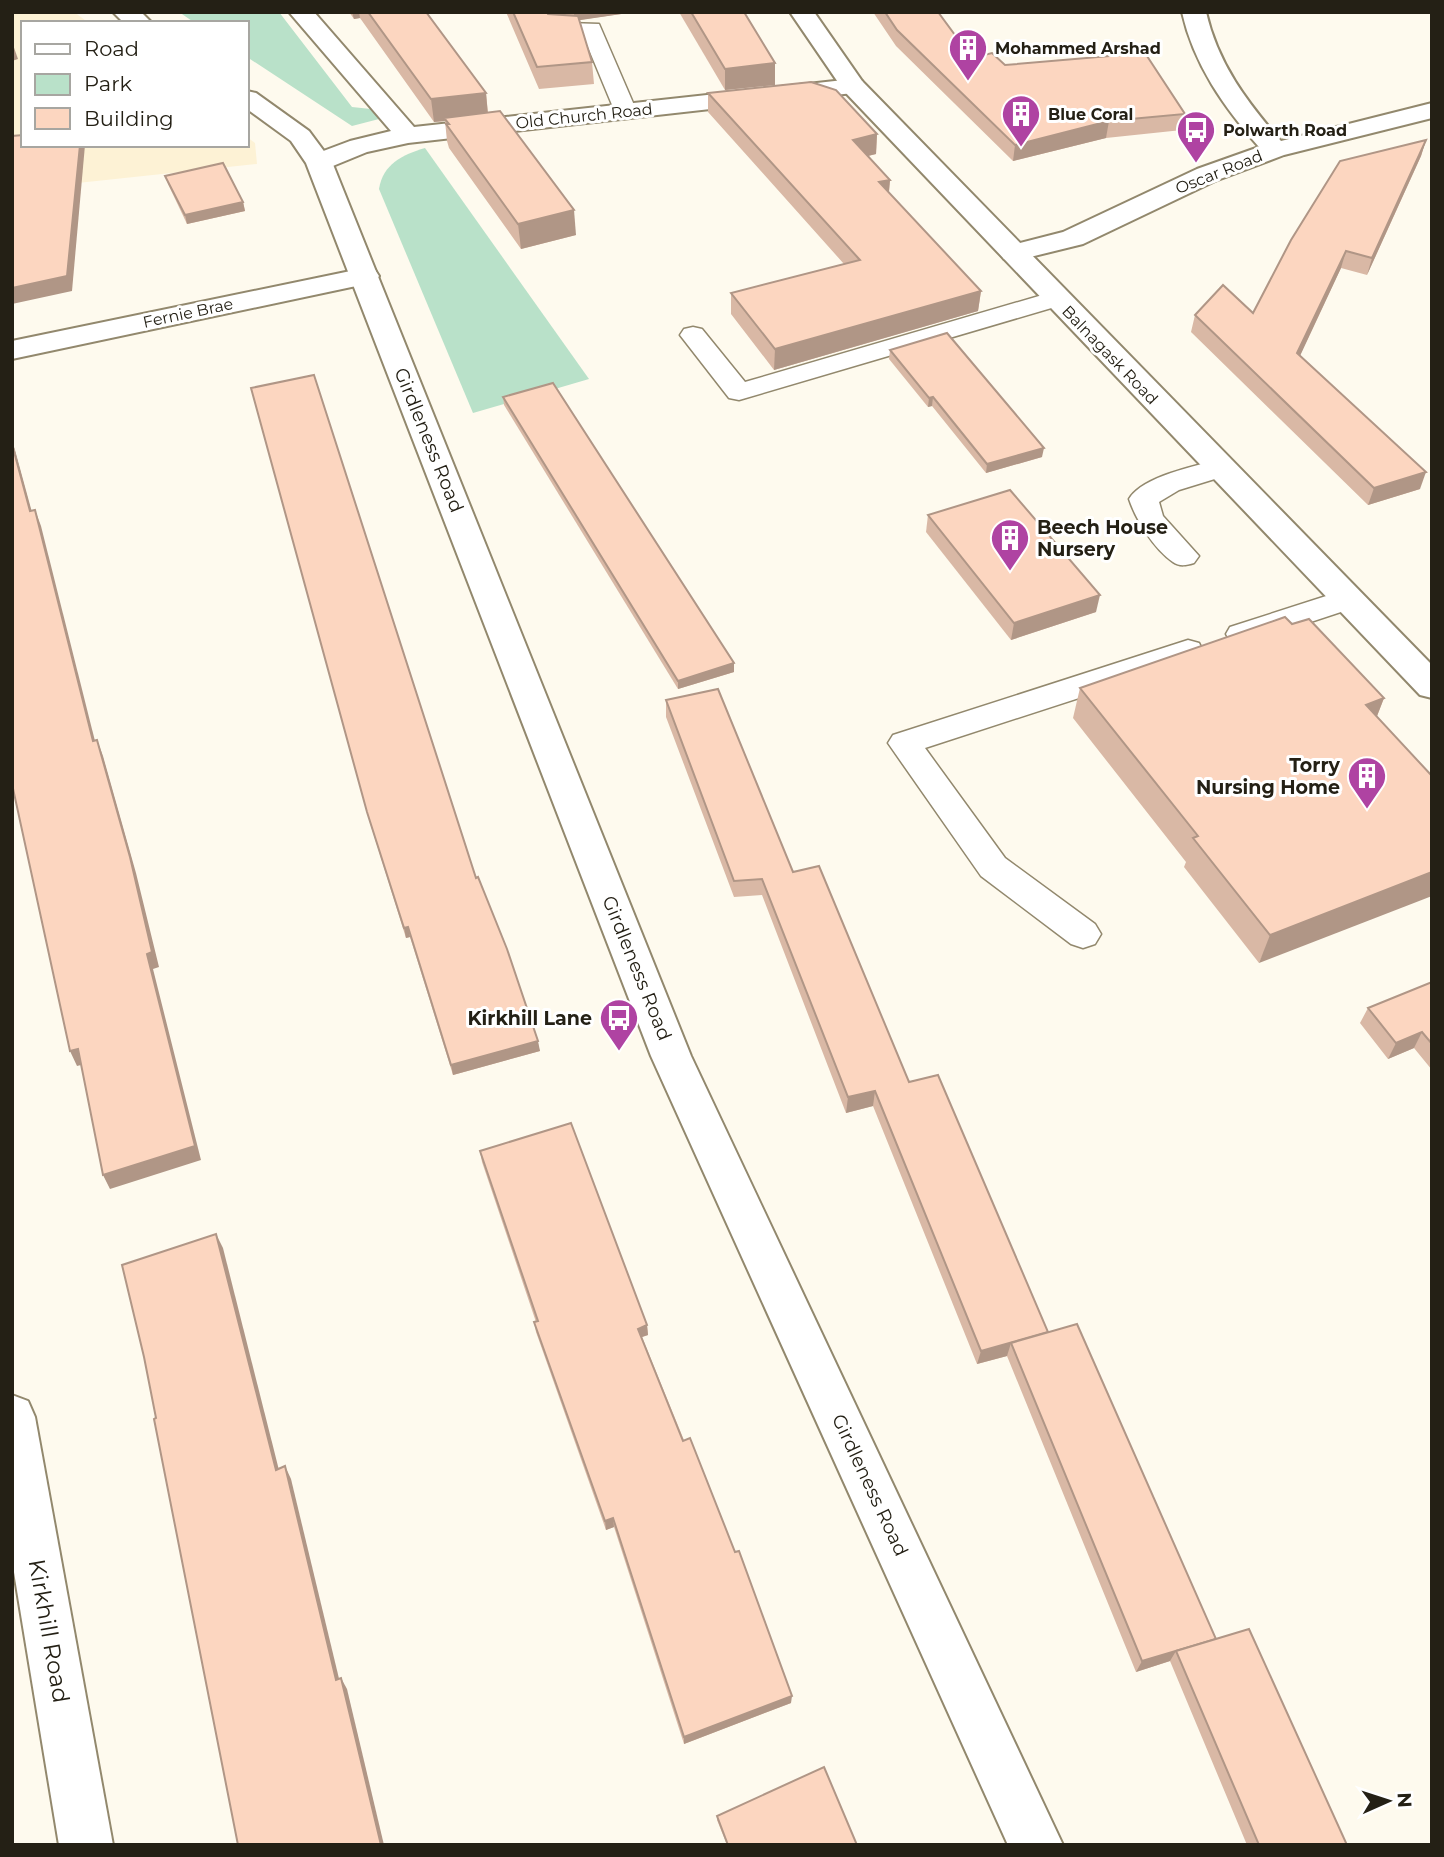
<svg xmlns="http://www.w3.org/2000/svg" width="1444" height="1857" font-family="Montserrat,sans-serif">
  <rect width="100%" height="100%" fill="#fefaee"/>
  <path fill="#fdf2d5" d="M 12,12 L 74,12 L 89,23 L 23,23 L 23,145 L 247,145 L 247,137 L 255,143 L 257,164 L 12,190 Z"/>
  <g fill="#b9e1c9">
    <path d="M 179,12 L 279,12 L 352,107 L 371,109 L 379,119 L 352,126 L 247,57 L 247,23 L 195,23 Z"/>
    <path d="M 425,148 L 589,379 L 473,413 L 379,189 C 383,164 402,155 425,148 Z"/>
  </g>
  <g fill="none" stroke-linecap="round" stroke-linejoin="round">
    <g stroke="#92886d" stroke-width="3">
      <g id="service">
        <path d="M 541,12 L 563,12 L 568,23 L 599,24 L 637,112 L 634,117 L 618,117 L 615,112 L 583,35 L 552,34 Z"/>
        <path d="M 1056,291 L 1065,294 L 1069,299 L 1065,304 L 739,400 L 729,398 L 680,335 L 684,329 L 693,327 L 702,329 L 745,382 Z"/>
        <path d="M 1221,459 L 1231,462 L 1235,468 L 1231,474 L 1179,490 L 1159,502 L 1163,516 L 1199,556 L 1194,563 C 1187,565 1180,567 1173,562 C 1154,549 1136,520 1129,499 C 1143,476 1196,466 1221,459 Z"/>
        <path d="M 1348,589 L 1359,592 L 1363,599 L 1359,606 L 1241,645 L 1230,641 L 1226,634 L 1230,627 Z"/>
        <path d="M 1188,640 L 1199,643 L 1203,651 L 1199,659 L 925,748 L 1005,858 L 1095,924 L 1101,934 L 1095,944 L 1083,948 L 1071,944 L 981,876 L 888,743 L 893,735 Z"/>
      </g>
    </g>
    <g stroke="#92886d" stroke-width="4">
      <g id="minor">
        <path d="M 289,12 L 314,12 L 414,127 L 853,79 L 862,81 L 865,86 L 862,91 L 853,93 L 408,143 L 367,152 L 328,168 L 319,170 L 310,168 L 306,162 L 310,156 L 350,141 L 391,131 Z"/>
        <path d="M 1182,12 L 1206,12 C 1218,64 1247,102 1281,141 L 1432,103 L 1432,118 L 1284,155 L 1215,181 L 1083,244 L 1014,261 L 1004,259 L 1000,253 L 1004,247 L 1063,232 L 1197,169 L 1259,147 C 1224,107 1194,65 1182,12 Z"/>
        <path d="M 365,268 L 375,270 L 379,276 L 375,282 L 12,359 L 12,341 Z"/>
        <path d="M 12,1395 L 28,1401 L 35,1417 L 113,1845 L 59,1845 L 12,1560 Z"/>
      </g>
    </g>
    <g stroke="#92886d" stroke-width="4">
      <g id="tertiary">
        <path d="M 113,12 L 141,12 L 152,23 L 124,23 Z"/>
        <path d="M 790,12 L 814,12 L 862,81 L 1432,665 L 1432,698 L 1420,695 L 844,91 Z"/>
        <path d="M 247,91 L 256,93 L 309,131 L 332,162 L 691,1056 L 1063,1845 L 1008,1845 L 651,1056 L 306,163 L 291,141 L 247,109 Z"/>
      </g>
    </g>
    <use href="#service" fill="#fff" fill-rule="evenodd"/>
    <use href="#minor" fill="#fff" fill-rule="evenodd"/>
    <use href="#tertiary" fill="#fff" fill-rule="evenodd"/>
  </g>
  <g fill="#d9b8a5">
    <path d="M 349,12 L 426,12 L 486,93 L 488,113 L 576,235 L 521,249 L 449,148 L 447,141 L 445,121 L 434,122 L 360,18 L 354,19 Z"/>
    <path d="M 506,12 L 547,12 L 548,14 L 566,15 L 565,12 L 635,12 L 579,20 L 592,62 L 594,84 L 539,89 Z"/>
    <path d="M 679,12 L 744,12 L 775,85 L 725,90 Z"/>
    <path d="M 873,12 L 938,12 L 972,58 L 1005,65 L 1185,114 L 1182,130 L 1106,138 L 1013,161 L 896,46 Z"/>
    <path d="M 708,93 L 877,134 L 876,154 L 868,156 L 890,180 L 889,193 L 981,291 L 978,311 L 774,370 L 731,314 L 731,293 L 844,264 L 708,112 Z"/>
    <path d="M 1426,140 L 1421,156 L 1367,275 L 1341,268 L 1300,355 L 1420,489 L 1368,505 L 1191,332 L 1195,315 L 1253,313 Z"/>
    <path d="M 165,176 L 243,202 L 245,211 L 187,224 L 168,184 Z"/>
    <path d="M 890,350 L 1042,457 L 986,473 L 932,406 L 928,407 L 889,359 Z"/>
    <path d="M 503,397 L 734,672 L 678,689 L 504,405 Z"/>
    <path d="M 254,399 L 476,878 L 540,1051 L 453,1075 L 410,937 L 406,938 L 370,823 Z"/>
    <path d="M 928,515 L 1096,612 L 1011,640 L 926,532 Z"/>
    <path d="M 1292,624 L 1384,698 L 1377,716 L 1259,963 L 1184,867 L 1186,862 L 1073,718 L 1080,688 Z"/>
    <path d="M 666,700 L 793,872 L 1216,1639 L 1347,1845 L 1247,1845 L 1170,1661 L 1136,1672 L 1007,1356 L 977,1364 L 873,1106 L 846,1113 L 762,895 L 734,897 L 666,717 Z"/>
    <path d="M 1432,982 L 1432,1070 L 1414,1048 L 1388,1059 L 1360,1023 L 1368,1008 Z"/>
    <path d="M 480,1151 L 647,1325 L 648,1335 L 642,1337 L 791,1703 L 684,1744 L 614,1527 L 606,1530 L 536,1332 L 534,1322 L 536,1322 L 482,1162 Z"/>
    <path d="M 717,1816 L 857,1845 L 727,1845 L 717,1820 Z"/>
  </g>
  <g fill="#b09686">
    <path d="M 352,12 L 359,12 L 360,18 L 354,19 Z"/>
    <path d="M 574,12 L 635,12 L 574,21 Z"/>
    <path d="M 12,42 L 18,59 L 12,61 Z"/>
    <path d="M 775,63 L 775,85 L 725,90 L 725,69 Z"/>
    <path d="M 486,93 L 488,116 L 444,118 L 445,121 L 434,122 L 431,99 Z"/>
    <path d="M 1109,121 L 1106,138 L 1013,161 L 1015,145 Z"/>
    <path d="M 877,134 L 876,154 L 851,160 L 853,140 Z"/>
    <path d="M 1426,140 L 1421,156 L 1367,275 L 1372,258 Z"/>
    <path d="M 80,145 L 85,145 L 72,291 L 12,304 L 12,288 Z"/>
    <path d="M 890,180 L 888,200 L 879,182 Z"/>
    <path d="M 243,202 L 245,211 L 187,224 L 185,215 Z"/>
    <path d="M 574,210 L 576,235 L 521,249 L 518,224 Z"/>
    <path d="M 1346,251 L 1341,268 L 1293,371 L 1297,353 Z"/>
    <path d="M 981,291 L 978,311 L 774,370 L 775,349 Z"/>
    <path d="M 933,397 L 932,406 L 928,407 L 929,398 Z"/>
    <path d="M 12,441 L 15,450 L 36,527 L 30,511 Z"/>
    <path d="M 1044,448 L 1042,457 L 986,473 L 987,464 Z"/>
    <path d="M 1426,472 L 1420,489 L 1368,505 L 1374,488 Z"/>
    <path d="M 35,510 L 41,526 L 99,757 L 93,741 Z"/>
    <path d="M 1100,595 L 1096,612 L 1011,640 L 1014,623 Z"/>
    <path d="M 734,663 L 734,672 L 678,689 L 678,681 Z"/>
    <path d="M 1384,698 L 1372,729 L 1366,705 Z"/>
    <path d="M 97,740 L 103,756 L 136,873 L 159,967 L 153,969 L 201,1160 L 110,1189 L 103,1175 L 147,954 Z"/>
    <path d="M 1432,872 L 1432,896 L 1259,963 L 1270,935 Z"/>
    <path d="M 408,927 L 410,937 L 406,938 L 404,928 Z"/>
    <path d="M 1422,1032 L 1414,1048 L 1388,1059 L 1396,1043 Z"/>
    <path d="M 538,1041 L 540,1051 L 453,1075 L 451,1065 Z"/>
    <path d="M 78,1049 L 85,1064 L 77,1066 L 70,1051 Z"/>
    <path d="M 875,1091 L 873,1106 L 846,1113 L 848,1097 Z"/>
    <path d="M 216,1234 L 223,1248 L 282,1482 L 276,1470 Z"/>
    <path d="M 647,1325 L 648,1335 L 639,1338 L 638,1329 Z"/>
    <path d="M 1048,1332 L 1011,1343 L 1007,1356 L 977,1364 L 981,1351 Z"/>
    <path d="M 285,1466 L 291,1479 L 342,1691 L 336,1680 Z"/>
    <path d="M 613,1518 L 614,1527 L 606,1530 L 605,1521 Z"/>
    <path d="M 1216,1639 L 1176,1651 L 1170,1661 L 1136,1672 L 1142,1661 Z"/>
    <path d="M 341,1678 L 347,1689 L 384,1845 L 381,1845 Z"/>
    <path d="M 792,1696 L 791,1703 L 684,1744 L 684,1737 Z"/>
  </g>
  <g fill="#fcd6c0" stroke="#b09686" stroke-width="2">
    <path d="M 368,12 L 426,12 L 486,93 L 431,99 Z"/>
    <path d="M 513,12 L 547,12 L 548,14 L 578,16 L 592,62 L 537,67 Z"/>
    <path d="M 691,12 L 744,12 L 775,63 L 725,69 Z"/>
    <path d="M 885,12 L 938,12 L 972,58 L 992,53 L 1005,65 L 1145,53 L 1185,114 L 1109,121 L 1015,145 L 897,30 Z"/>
    <path d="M 811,82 L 836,90 L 877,134 L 853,140 L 890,180 L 879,182 L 981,291 L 775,349 L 731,293 L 860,260 L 708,93 Z"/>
    <path d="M 500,111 L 574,210 L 518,224 L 446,124 L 449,124 L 444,118 Z"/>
    <path d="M 23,135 L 23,145 L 80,145 L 67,276 L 12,288 L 12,136 Z"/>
    <path d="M 1426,140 L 1372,258 L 1346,251 L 1297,353 L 1426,472 L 1374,488 L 1195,315 L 1223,285 L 1253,313 L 1291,240 L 1340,161 Z"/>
    <path d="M 223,163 L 243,202 L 185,215 L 165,176 Z"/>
    <path d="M 947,333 L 1044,448 L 987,464 L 933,397 L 929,398 L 890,350 Z"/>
    <path d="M 314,375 L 476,878 L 478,877 L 507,949 L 538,1041 L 451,1065 L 408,927 L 404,928 L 367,812 L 251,388 Z"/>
    <path d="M 553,383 L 734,663 L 678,681 L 503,397 Z"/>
    <path d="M 12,444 L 30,511 L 35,510 L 93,741 L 97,740 L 130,857 L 152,952 L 147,954 L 195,1146 L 103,1175 L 78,1049 L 70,1051 L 12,784 Z"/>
    <path d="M 1010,490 L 1100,595 L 1014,623 L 928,515 Z"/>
    <path d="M 1285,617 L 1292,624 L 1309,619 L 1384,698 L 1366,705 L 1432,776 L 1432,872 L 1270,935 L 1193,838 L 1198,836 L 1080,688 Z"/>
    <path d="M 718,689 L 793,872 L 819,866 L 909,1082 L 938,1075 L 1048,1332 L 981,1351 L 875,1091 L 848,1097 L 762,879 L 734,881 L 666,700 Z"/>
    <path d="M 1432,982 L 1432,1044 L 1422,1032 L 1396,1043 L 1368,1008 Z"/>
    <path d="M 571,1123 L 647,1325 L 638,1329 L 683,1441 L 690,1438 L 735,1552 L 739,1551 L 792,1696 L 684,1737 L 613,1518 L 605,1521 L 534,1322 L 538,1321 L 480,1151 Z"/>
    <path d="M 216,1234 L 276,1470 L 285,1466 L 336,1680 L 341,1678 L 381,1845 L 238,1845 L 154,1419 L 156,1418 L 144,1357 L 122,1265 Z"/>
    <path d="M 1077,1324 L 1216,1639 L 1142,1661 L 1011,1343 Z"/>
    <path d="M 1249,1629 L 1347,1845 L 1259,1845 L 1176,1651 Z"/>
    <path d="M 824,1767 L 857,1845 L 728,1845 L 717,1816 Z"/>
  </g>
  <defs>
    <g id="building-pin" transform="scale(2.0125)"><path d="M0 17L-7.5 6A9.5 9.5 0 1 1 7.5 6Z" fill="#af43a2" stroke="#fff"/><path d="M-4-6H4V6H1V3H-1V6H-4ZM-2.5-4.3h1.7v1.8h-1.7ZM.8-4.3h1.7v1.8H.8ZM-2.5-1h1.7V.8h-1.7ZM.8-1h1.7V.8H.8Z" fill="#fff"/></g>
    <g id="bus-pin" transform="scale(2.0125)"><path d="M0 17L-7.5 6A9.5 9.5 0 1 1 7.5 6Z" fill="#af43a2" stroke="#fff"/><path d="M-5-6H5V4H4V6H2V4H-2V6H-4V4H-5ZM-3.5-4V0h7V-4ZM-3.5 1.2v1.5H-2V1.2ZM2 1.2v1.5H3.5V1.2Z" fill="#fff"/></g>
  </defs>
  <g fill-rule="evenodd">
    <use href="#building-pin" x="968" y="48"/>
    <use href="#building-pin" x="1021" y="114"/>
    <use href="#bus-pin" x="1196" y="130"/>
    <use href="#building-pin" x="1010" y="538"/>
    <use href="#building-pin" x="1367" y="776"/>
    <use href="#bus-pin" x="619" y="1018"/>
  </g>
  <g text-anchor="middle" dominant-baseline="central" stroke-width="6" stroke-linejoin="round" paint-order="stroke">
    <g font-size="16" font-weight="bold" fill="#242015" stroke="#fff" text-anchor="start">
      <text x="995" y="48">Mohammed Arshad</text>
      <text x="1048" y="114">Blue Coral</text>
      <text x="1223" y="130">Polwarth Road</text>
    </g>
    <g font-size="16" fill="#242015" stroke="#fff">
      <text transform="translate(584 116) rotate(-6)">Old Church Road</text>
      <text transform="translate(1219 172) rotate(-22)">Oscar Road</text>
      <text transform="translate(188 313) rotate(-12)">Fernie Brae</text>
      <text transform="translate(1110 355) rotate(46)">Balnagask Road</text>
    </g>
    <g font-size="19" fill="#242015" stroke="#fff">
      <text transform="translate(429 440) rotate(68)">Girdleness Road</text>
      <text transform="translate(637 968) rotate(68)">Girdleness Road</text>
      <text transform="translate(870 1485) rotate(65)">Girdleness Road</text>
    </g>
    <g font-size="19" font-weight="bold" fill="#242015" stroke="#fff" text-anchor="end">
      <text x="1037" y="527" text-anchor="start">Beech House<tspan x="1037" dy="22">Nursery</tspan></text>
      <text x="1340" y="765">Torry<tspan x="1340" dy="22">Nursing Home</tspan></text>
      <text x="592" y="1018">Kirkhill Lane</text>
    </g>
    <g font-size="23" fill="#242015" stroke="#fff">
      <text transform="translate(49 1631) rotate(80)">Kirkhill Road</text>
    </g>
  </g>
  <rect width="1444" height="1857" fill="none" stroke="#242015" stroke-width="28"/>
  <rect x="21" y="21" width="228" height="126" fill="#ffffff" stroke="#a7a6a1" stroke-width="2"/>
  <rect x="35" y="44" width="35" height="10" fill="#ffffff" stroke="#a7a6a1" stroke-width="2"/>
  <text x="84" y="56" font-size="21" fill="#242015">Road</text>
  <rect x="35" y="74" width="35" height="21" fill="#b9e1c9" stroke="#a7a6a1" stroke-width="2"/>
  <text x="84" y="91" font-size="21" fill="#242015">Park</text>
  <rect x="35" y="108" width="35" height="21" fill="#fcd6c0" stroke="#a7a6a1" stroke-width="2"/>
  <text x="84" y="126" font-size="21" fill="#242015">Building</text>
  <g transform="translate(1388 1801) rotate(87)" stroke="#ffffff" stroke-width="5" paint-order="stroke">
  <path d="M0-5L12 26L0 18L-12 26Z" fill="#242015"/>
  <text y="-10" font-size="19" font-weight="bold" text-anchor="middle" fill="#242015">N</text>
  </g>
</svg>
